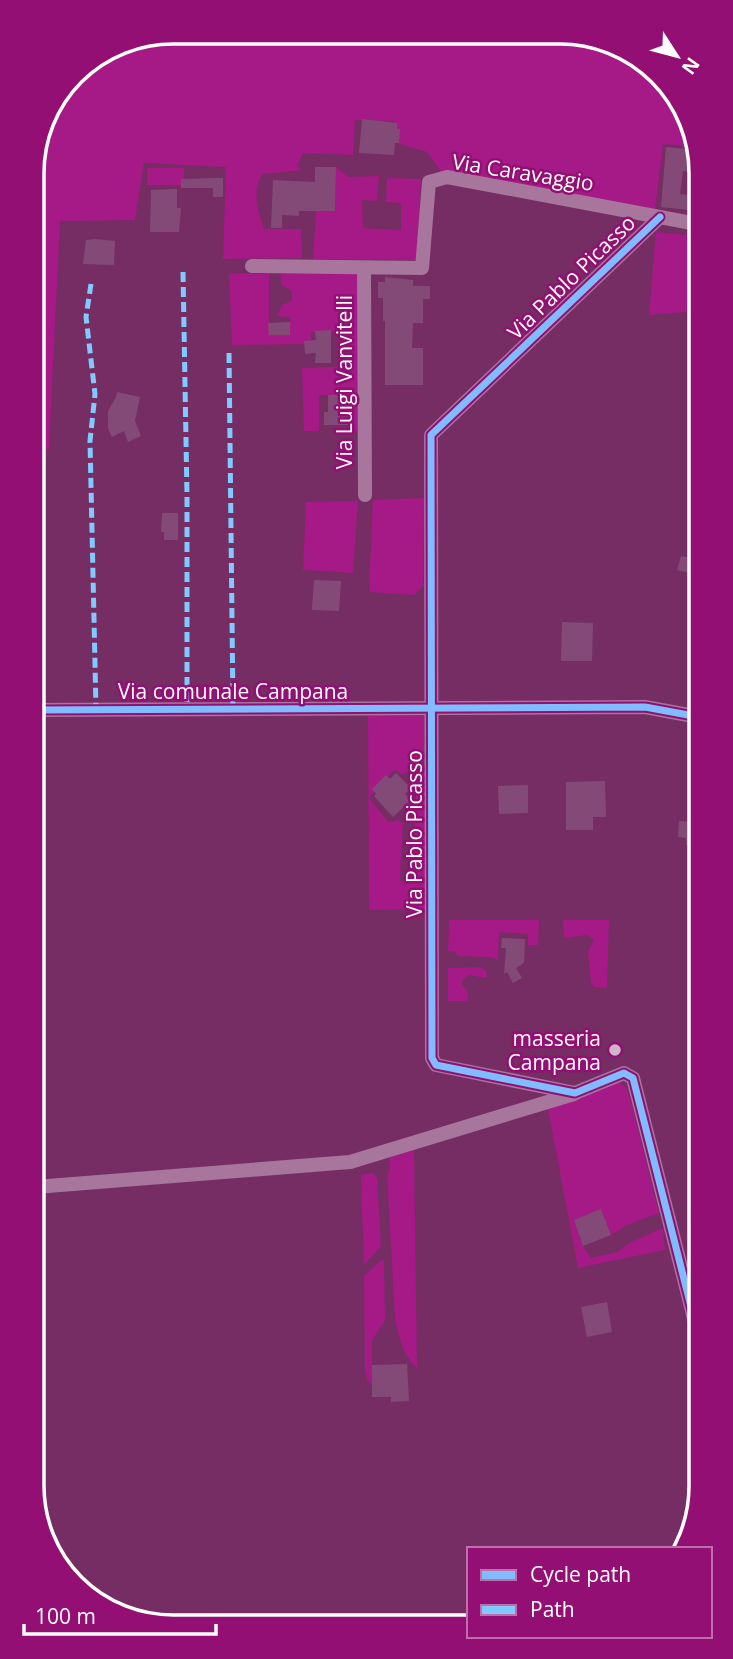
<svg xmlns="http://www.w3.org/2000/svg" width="733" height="1659" font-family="'Open Sans',sans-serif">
  <rect width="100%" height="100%" fill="#752d64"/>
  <g fill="#a51a87">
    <path d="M 173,32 L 588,34 L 660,73 L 697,137 L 697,147 L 663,144 L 655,212 L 442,173 L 427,152 L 393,142 L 394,121 L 355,120 L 353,155 L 303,153 L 297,166 L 303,170 L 262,174 C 252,191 258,211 264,229 L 301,229 L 302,258 L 223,259 L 226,167 L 144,163 L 135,220 L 60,221 L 49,449 L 33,451 L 32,163 L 46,110 L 79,67 L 119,42 Z"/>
    <path d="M 336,167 L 348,177 L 379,176 L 377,201 L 362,200 L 363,228 L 401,230 L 401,203 L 386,202 L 387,178 L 421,179 L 417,260 L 313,259 L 316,211 L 335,210 Z"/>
    <rect x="147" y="168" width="37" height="17"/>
    <path d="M 656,232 L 697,236 L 697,311 L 649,315 Z"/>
    <path d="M 229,273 L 269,274 L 269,335 L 290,335 L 290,317 L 277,316 L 282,305 L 292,301 L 292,291 L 282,285 L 280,274 L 359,274 L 357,431 L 350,431 L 350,395 L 319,395 L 319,431 L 304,431 L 302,368 L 336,367 L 342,355 L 352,353 L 345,341 L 343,332 L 311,332 L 311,344 L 232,345 Z"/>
    <path d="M 424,498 L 423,586 L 414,595 L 369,592 L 373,500 Z"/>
    <path d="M 358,501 L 353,573 L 303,570 L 306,502 Z"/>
    <path d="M 368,715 L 424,716 L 424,759 L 402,775 L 395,769 L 369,798 L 388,822 L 399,820 L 403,824 L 400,881 L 413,881 L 416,797 L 420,778 L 426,771 L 429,909 L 369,910 Z"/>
    <path d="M 449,920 L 539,920 L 538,945 L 528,945 L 528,934 L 499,932 L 498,960 L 491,957 L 458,956 L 454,951 L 448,951 Z"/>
    <path d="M 563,920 L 609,920 L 607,988 L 595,987 L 591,983 L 588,952 L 594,940 L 587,935 L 564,938 Z"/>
    <path d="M 481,967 L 487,972 L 486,978 L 469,975 L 462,980 L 462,984 L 468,992 L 467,1001 L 448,1001 L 448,968 Z"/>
    <path d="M 618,1082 L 626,1087 L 630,1099 L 659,1213 L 627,1225 L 611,1235 L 601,1209 L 574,1221 L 583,1246 L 591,1258 L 617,1252 L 629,1243 L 663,1228 L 665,1250 L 578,1268 L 548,1109 Z"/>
    <path d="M 414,1150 L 417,1369 C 403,1354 399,1339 395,1318 L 387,1175 L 390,1169 L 389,1158 Z"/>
    <path d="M 373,1173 L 377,1178 L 381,1246 L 364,1265 L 361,1179 L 361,1175 Z"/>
    <path d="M 381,1260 L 384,1260 L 385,1320 L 372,1340 L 372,1386 L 367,1380 L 365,1369 L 364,1276 Z"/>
  </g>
  <g fill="#844a77">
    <path d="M 362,119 L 397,123 L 397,129 L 400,129 L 399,143 L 395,143 L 394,155 L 359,153 Z"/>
    <path d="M 666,147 L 697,150 L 697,172 L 683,171 L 680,194 L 697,196 L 697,211 L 661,207 Z"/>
    <path d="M 315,167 L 336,167 L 335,211 L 299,211 L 299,216 L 282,215 L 282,228 L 271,228 L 273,180 L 315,182 Z"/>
    <path d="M 214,178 L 223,178 L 223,197 L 213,197 L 213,188 L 181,188 L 181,179 Z"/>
    <path d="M 177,189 L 177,208 L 181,208 L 179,232 L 150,232 L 151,190 Z"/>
    <path d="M 95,239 L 115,241 L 114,265 L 83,264 L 86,240 Z"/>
    <path d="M 385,277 L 413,280 L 413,286 L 430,286 L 430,299 L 423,299 L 423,323 L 413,323 L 412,348 L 423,348 L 423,385 L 385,385 L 385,321 L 383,321 L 383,298 L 378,298 L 378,282 L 385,282 Z"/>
    <path d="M 290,322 L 290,335 L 269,335 L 268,323 Z"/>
    <path d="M 331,330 L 331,363 L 315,363 L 316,353 L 305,354 L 304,341 L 316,340 L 315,331 Z"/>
    <path d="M 117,392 L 140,397 L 135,421 L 141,436 L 128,442 L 124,431 L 112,437 L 108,429 L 108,411 L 116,397 Z"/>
    <path d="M 328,395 L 351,395 L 351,425 L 324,425 L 324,412 L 328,412 Z"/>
    <path d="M 162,513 L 178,513 L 178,540 L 164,540 L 164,532 L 161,532 Z"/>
    <path d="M 681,556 L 698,559 L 698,575 L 677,570 Z"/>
    <path d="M 314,580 L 341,581 L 339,611 L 312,610 Z"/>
    <path d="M 562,622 L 593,623 L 592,661 L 561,661 Z"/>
    <path d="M 396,773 L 411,788 L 405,794 L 411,800 L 393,817 L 374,796 L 376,794 L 372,789 L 386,775 L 390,779 Z"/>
    <path d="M 605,781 L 606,817 L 593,817 L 593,830 L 566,830 L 566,782 Z"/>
    <path d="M 528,785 L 528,813 L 499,814 L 498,786 Z"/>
    <path d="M 679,821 L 692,822 L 692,828 L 699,828 L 699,846 L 686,845 L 686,838 L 678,837 Z"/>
    <path d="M 502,938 L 525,939 L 524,963 L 516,968 L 522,978 L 513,983 L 507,972 L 504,974 L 506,948 L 501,948 Z"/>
    <path d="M 601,1209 L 611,1235 L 583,1246 L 574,1220 Z"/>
    <path d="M 607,1302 L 612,1332 L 587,1337 L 581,1307 Z"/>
    <path d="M 407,1364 L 409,1401 L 391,1402 L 391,1397 L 372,1397 L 372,1365 Z"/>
  </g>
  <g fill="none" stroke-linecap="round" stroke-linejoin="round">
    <g stroke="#a8759c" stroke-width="14">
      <path d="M 660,217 L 431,435 L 432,1058 L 436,1065 L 575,1093 L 624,1073 L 633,1078 L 701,1346"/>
      <path d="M 252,266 L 422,268 L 429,182 L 447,177 L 697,224"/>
      <path d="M 364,268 L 365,495"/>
      <path d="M 34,710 L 645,707 L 699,717"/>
      <path d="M 35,1187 L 350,1162 L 574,1094"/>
    </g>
    <g stroke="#80caff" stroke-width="5" stroke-dasharray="10 5" stroke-linecap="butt">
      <path d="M 697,264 L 697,271"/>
      <path d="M 183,272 L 187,496 L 187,709"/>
      <path d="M 91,284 L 86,317 L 95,394 L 90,441 L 96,709"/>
      <path d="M 229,353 L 233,708"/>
    </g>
    <g stroke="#930f73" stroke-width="11">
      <g id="cycleway">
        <path d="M 660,217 L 431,435 L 432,1058 L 436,1065 L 575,1093 L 624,1073 L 633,1078 L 701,1346"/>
        <path d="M 34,710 L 645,707 L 699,717"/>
      </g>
    </g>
    <use href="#cycleway" stroke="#80bcff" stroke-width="7"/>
  </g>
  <circle fill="#cfb6c9" stroke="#930f73" stroke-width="2.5" cx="615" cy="1050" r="7"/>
  <g text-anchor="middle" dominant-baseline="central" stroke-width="5" stroke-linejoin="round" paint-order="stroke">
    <g font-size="21" fill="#fff" stroke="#930f73">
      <text transform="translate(523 172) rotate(9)">Via Caravaggio</text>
      <text transform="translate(571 277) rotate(-44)">Via Pablo Picasso</text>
      <text transform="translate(344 382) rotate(-90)">Via Luigi Vanvitelli</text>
      <text x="233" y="691">Via comunale Campana</text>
      <text transform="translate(414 834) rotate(-90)">Via Pablo Picasso</text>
    </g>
    <g font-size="21" fill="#fff" stroke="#930f73" text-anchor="end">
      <text x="601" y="1038">masseria<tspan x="601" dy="24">Campana</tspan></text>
    </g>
  </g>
  <path d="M0 0H733V1659H0ZM173 44H560A129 129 0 0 1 689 173V1486A129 129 0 0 1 560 1615H173A129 129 0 0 1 44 1486V173A129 129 0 0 1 173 44Z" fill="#930f73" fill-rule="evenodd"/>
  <path fill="none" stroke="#fff" stroke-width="3.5" d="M173 44H560A129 129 0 0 1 689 173V1486A129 129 0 0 1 560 1615H173A129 129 0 0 1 44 1486V173A129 129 0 0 1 173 44Z"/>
  <rect x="467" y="1547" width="245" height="91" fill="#930f73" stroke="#be6fab" stroke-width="2"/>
  <rect x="481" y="1570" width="35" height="10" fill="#80bcff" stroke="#be6fab" stroke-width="2"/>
  <text x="530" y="1582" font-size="21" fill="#ffffff">Cycle path</text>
  <rect x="481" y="1605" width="35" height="10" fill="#80caff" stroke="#be6fab" stroke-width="2"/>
  <text x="530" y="1617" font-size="21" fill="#ffffff">Path</text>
  <g transform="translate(677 56) rotate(126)" stroke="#930f73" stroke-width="5" paint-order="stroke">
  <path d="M0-5L12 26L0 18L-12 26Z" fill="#ffffff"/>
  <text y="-10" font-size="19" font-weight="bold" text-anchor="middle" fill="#ffffff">N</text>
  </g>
  <path d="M24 1624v10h192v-10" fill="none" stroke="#ffffff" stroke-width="3.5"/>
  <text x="35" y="1624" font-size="21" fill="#ffffff" stroke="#930f73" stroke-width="5" paint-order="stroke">100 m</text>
</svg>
